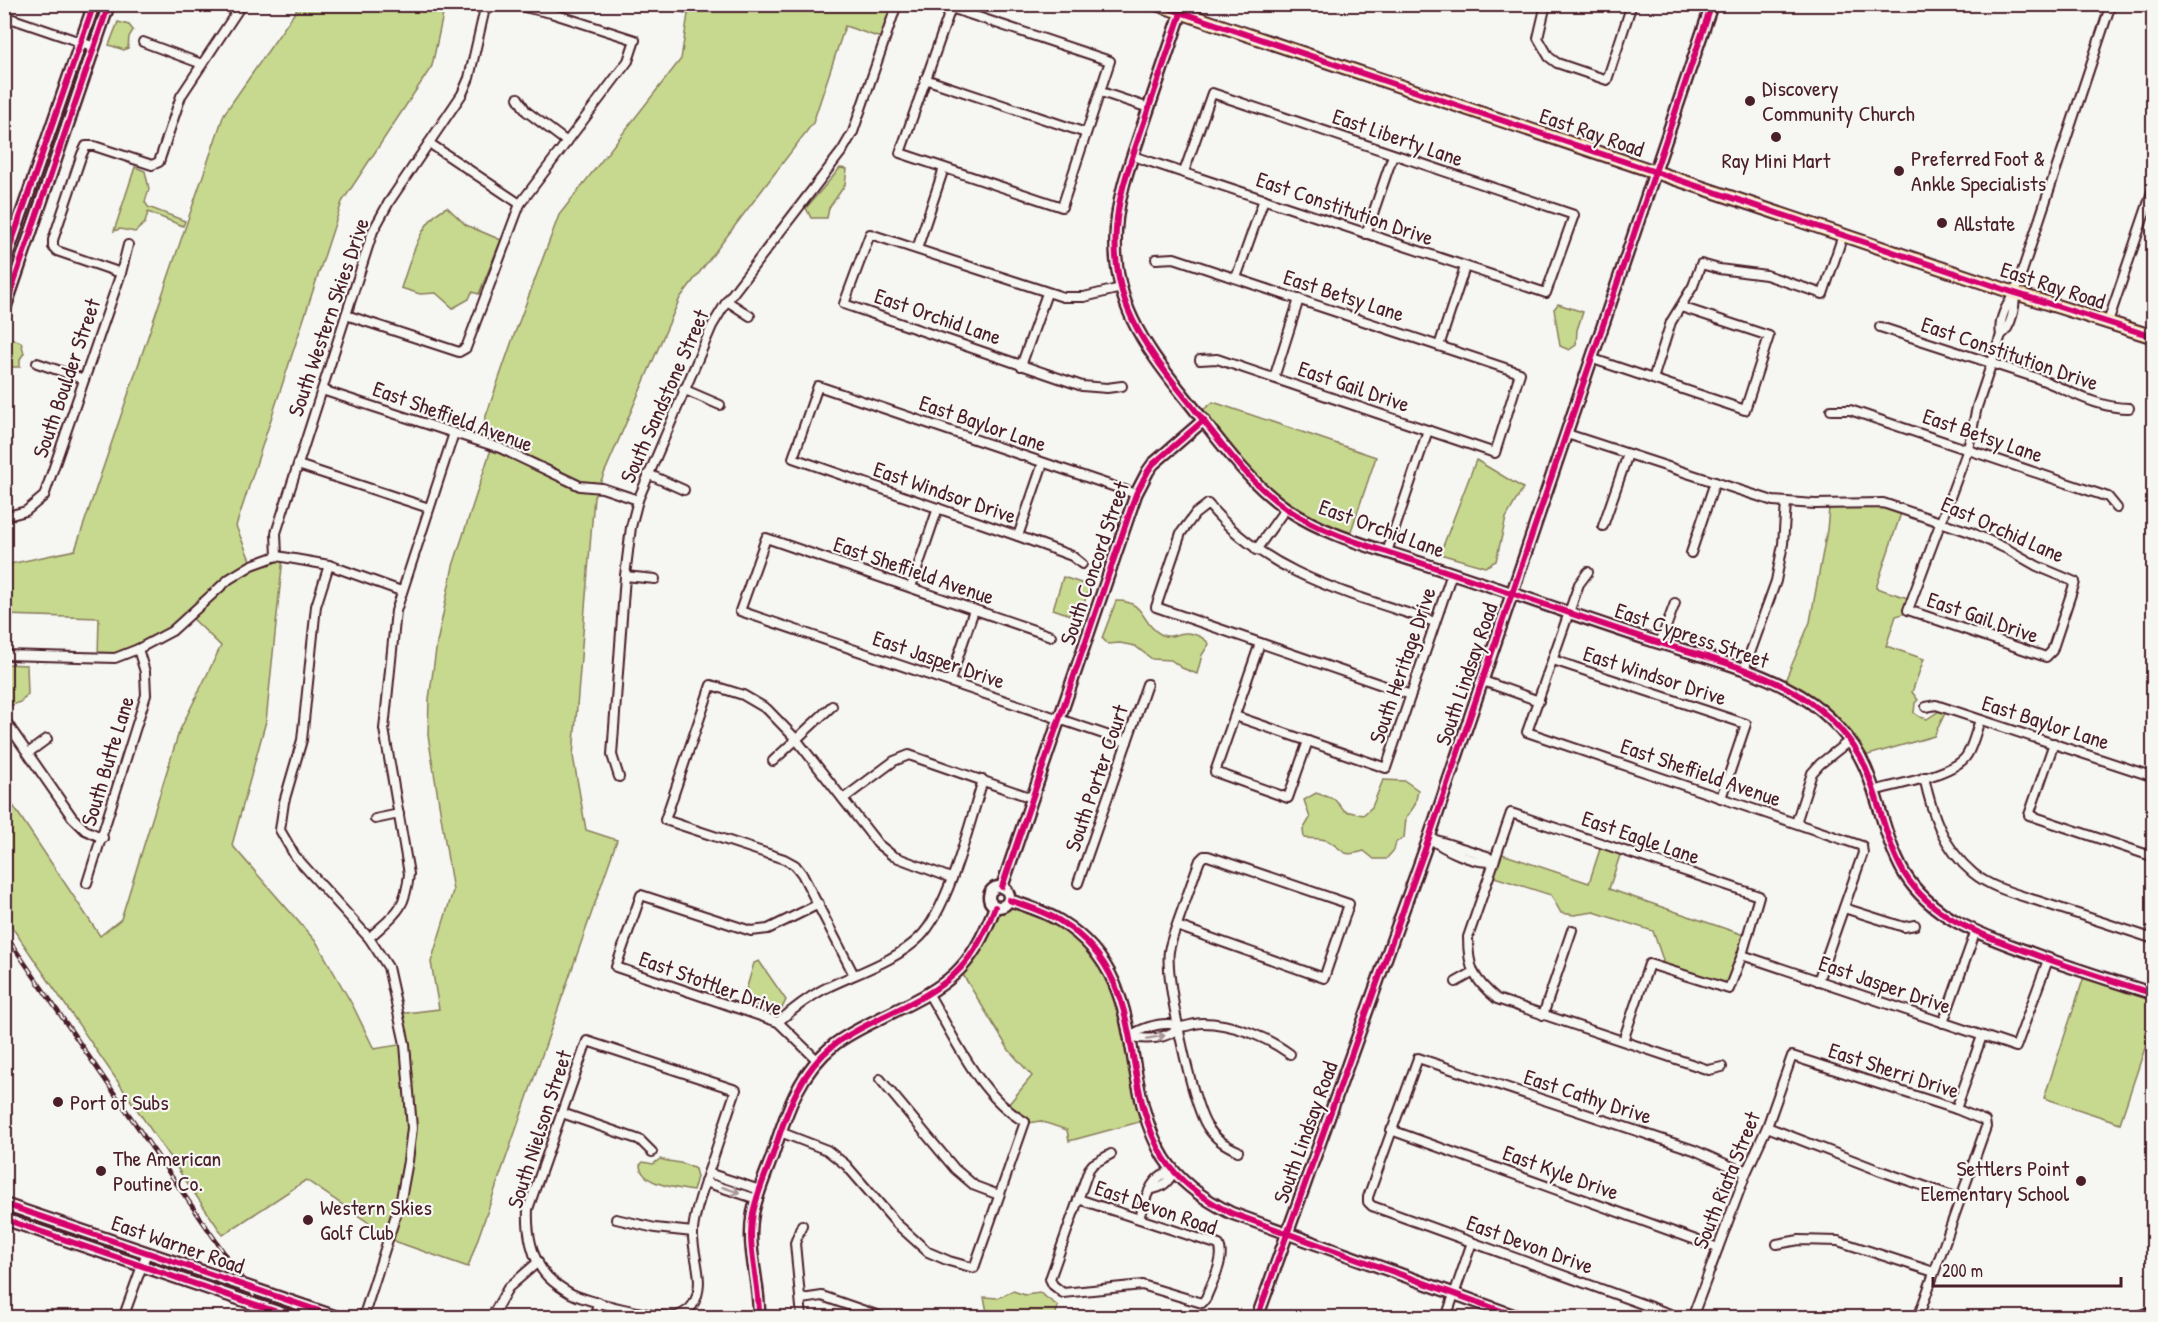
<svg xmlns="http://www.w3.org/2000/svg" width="2158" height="1322" font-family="'Patrick Hand',sans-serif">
  <rect width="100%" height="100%" fill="#f6f6f2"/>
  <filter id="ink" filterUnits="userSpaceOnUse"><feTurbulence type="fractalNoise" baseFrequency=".0167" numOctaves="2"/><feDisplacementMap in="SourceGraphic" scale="12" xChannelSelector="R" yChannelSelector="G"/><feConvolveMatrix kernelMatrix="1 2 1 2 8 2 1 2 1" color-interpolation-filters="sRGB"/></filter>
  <g filter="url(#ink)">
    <g fill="#c7d98e" stroke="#887c5c" stroke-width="1.5">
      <path d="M 300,5 L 445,5 L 432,66 L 342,202 L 236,526 L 252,565 L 283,557 L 266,721 L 232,845 L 317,943 L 353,1006 L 374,1049 L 405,1044 L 398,1014 L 439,1009 L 431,962 L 453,891 L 428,735 L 429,699 L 437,643 L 453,566 L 492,446 L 477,442 L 513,338 L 559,215 L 681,59 L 688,14 L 657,5 L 892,5 L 881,38 L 845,26 L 813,123 L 680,298 L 594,497 L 573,756 L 586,830 L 617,840 L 468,1267 L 397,1242 L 306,1180 L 223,1235 L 5,917 L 4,792 L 100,936 L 121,919 L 179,732 L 221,646 L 189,615 L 172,631 L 115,658 L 98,658 L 99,618 L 5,615 L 5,565 L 75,550 L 224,114 Z"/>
      <path d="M 118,22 L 129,25 L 133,30 L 129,37 L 128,48 L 124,50 L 109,45 Z"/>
      <path d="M 135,167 L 145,171 L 149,189 L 145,202 L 148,207 L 185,221 L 183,226 L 148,212 L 145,223 L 135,232 L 120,229 L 114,231 Z"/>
      <path d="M 840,168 L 847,169 L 845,185 L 829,208 L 827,218 L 811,218 L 806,208 Z"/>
      <path d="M 447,207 L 466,225 L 501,240 L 479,294 L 472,292 L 469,299 L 453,308 L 436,293 L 420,294 L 401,288 C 410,262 420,219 447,207 Z"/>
      <path d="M 1558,304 L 1583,312 L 1577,330 L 1576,345 L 1569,350 L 1560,346 L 1554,309 Z"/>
      <path d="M 10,338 L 21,342 L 24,353 L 20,359 L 20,367 L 5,367 L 5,353 Z"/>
      <path d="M 1213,402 L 1376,457 L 1350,534 C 1328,526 1306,518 1287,504 C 1253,479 1229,443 1203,410 Z"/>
      <path d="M 1476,460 L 1523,488 L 1506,518 L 1496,561 L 1485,567 L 1440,554 Z"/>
      <path d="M 1876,506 L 1901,513 L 1876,588 L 1908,598 L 1906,613 L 1896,616 L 1886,646 L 1924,659 L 1912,692 L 1918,700 L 1915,703 L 1914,713 L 1920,717 L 1927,719 L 1939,711 L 1946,711 L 1934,736 L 1865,756 C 1842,726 1821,697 1785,681 L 1810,622 L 1827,530 L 1829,508 Z"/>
      <path d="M 1063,577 L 1090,586 L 1079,618 L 1053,609 Z"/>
      <path d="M 1116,601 C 1146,600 1141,625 1162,635 C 1171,639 1177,633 1185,633 C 1193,632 1205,638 1209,644 L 1202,655 L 1197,674 L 1182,668 L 1171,660 L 1152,659 L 1135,646 L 1120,643 L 1108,644 L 1102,638 Z"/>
      <path d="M 4,664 L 27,665 L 28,694 L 20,702 L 5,708 Z"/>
      <path d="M 1383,780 L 1405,781 L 1418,790 L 1415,805 L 1406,818 L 1404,838 L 1396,842 L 1394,850 L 1386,859 L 1374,859 L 1364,851 C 1339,858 1346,850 1328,841 C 1322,838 1311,839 1304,838 L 1303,830 L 1310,818 L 1304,800 L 1316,793 L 1334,799 L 1345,811 L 1363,815 L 1372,807 Z"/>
      <path d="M 1602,843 L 1622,849 L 1609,889 L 1747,936 L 1729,989 L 1660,968 L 1663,960 L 1653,931 L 1594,912 L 1574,915 L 1561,913 L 1551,895 L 1488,875 L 1496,852 L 1589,883 Z"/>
      <path d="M 1010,906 L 1055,924 L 1081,943 L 1098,963 L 1107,977 L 1118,1003 L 1143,1121 L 1069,1141 L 1067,1130 L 1040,1121 L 1029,1123 C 1026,1114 1015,1112 1008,1105 L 1032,1076 L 1009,1050 L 962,973 L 984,945 L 998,912 Z"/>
      <path d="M 759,961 L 786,1000 L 782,1008 C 770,1009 753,1007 744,997 L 754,963 Z"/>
      <path d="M 2084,977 L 2153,999 L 2153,1024 L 2120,1123 L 2044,1098 Z"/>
      <path d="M 660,1159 C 675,1164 680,1160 695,1169 L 697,1177 L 693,1191 C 678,1188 641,1185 640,1165 L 643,1162 L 653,1164 Z"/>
      <path d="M 1013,1291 L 1025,1295 L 1040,1293 L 1058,1306 L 1055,1317 L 988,1317 L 984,1297 L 998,1298 Z"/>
    </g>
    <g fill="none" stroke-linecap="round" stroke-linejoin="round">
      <path stroke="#72879f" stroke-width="2" d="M 1628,150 L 1630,143"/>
      <g stroke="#4a1f2b" stroke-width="12">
        <g id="street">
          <path d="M 1546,4 L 1538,38 L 1549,57 L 1557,63 L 1607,80 L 1632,4"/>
          <path d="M 951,8 L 1110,61 L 1062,207 L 900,153 Z"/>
          <path d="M 4,16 L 95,47"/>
          <path d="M 143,42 L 202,64"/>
          <path d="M 925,79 L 1086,133"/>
          <path d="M 1101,92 L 1149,108"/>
          <path d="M 518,98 L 526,111 L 567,142"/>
          <path d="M 429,143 L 520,204"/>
          <path d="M 1133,156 L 1546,293 L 1574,215 L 1212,93 L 1184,172"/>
          <path d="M 1366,234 L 1393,155"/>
          <path d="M 917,249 L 944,168"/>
          <path d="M 1156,259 L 1174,258 L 1520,373 L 1495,453 L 1217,359 L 1200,360"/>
          <path d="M 121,273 L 57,251 L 53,247 L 53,240 L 82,154 L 86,146 L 94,146 L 152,165 L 159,162 L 181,96 L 242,4"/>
          <path d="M 1236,278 L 1264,199"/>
          <path d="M 1121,288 L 1084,297 L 1063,297 L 870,234 L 844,304 L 1082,386 L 1107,388 L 1122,386"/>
          <path d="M 727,301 L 750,316"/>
          <path d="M 346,315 L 459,352 L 466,348 L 520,204 L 628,61 L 635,40 L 551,13 L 510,4"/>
          <path d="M 2108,322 L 2154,186"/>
          <path d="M 1880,327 C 1931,344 1983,360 2034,377 C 2066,388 2094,408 2129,408"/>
          <path d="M 2001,335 C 1998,321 2007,304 2015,293 L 2111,4"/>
          <path d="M 1439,346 L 1465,267"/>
          <path d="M 1593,359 L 1745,410 L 1769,336 L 1681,307"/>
          <path d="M 37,363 L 84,379"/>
          <path d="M 1021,366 L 1047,293"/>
          <path d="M 1274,378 L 1299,299"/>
          <path d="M 1653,379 L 1671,322 L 1693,286 L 1701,264 L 1719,269 L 1766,275 L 1823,294 L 1843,235"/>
          <path d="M 683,389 L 720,405"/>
          <path d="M 322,390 L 500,448 L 580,486 L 602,488 L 638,500"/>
          <path d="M 1831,410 L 1850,410 L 2108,497 L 2117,508"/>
          <path d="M 1567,434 L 1773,501 L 1815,504 L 1883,503 L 1970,532 L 2007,549 L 2037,566 L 2075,582 L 2052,651 L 2046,657 L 1908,610 L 1968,449 L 1977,407 L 2001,335 C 2012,327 2015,306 2015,293"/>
          <path d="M 298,465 L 429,508"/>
          <path d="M 648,474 L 684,490"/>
          <path d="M 4,517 L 26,511 L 44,496 L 121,273 L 128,245"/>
          <path d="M 1603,526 L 1628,454"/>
          <path d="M 1018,536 L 1043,463"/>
          <path d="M 1256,550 L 1286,508"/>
          <path d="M 1387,552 L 1428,430"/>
          <path d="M 1691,553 L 1715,482"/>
          <path d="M 277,556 L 276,533 L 373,231 L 389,202 L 462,94 L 469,78 L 486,4"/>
          <path d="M 1082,564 L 1072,556 L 1018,536 L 793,458 L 818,386 L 1136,494"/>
          <path d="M 329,565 L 316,606 L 302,740 L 284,802 L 280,830 L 295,856 L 369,938 L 388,967 L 405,1044 L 412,1128 L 408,1161 L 401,1199 L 363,1318"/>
          <path d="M 1588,572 L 1579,584 L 1527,732 L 1862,846 L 1863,853 L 1818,981"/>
          <path d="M 625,576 L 655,579"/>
          <path d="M 911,587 L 938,508"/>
          <path d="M 1051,636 L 766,538 L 740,611 L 1127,742"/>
          <path d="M 1260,643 L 1215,772 L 1288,798 L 1308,741"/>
          <path d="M 1660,643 L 1675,603"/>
          <path d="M 4,655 L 115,658 L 138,649 L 172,631 L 229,579 L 252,565 L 277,556 L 329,565 L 401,591"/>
          <path d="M 1553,660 L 1746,724 L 1721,798"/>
          <path d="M 1744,670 L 1776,581 L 1783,544 L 1786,503"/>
          <path d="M 950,681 L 974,610"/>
          <path d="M 1483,681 L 1539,701"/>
          <path d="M 1411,695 L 1156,607 L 1181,533 L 1195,514 L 1208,504 C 1267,576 1352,594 1435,622"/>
          <path d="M 1926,707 L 1936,705 L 2154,777"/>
          <path d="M 1235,716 L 1386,768 L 1452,573"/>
          <path d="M 4,719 L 72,817 L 85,830 L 103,838"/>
          <path d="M 2054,743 L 2029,815 L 2154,857"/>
          <path d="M 28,753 L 47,739"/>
          <path d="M 773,761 L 832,706"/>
          <path d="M 619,777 L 612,755 L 625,576 L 631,527 L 638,500 L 712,326 L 727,301 L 842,151 L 853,132 L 897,4"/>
          <path d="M 1924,777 C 1932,814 1943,848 1973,873 C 1992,889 2021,895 2044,903 C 2081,915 2117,927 2154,939"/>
          <path d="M 1873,791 C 1897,784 1955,775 1967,755 C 1973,745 1976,731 1980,720"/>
          <path d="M 843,799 L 894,761 L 909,755 L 1032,798"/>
          <path d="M 375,819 L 399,814"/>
          <path d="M 1796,823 L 1812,773 L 1820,764 L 1849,741"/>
          <path d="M 1429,838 C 1444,849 1475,865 1493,861"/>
          <path d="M 1433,839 L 1487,856 L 1493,861"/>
          <path d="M 87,883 L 146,695 L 145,672 L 138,649"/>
          <path d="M 1078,883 L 1147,684"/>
          <path d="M 1844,908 L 1904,927 L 1915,925"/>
          <path d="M 1177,926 L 1324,978 L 1349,904 L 1208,856 L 1204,856 L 1200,860 C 1193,878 1187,897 1180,916 C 1176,928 1171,940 1169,951 C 1165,978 1192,1103 1207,1126 C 1215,1139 1225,1145 1238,1151"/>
          <path d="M 369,938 C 395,914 405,911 409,874 L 384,729 L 396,611 L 454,433"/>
          <path d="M 1742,955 L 2016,1047 L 2048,960"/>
          <path d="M 854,975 L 802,874 L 795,865 L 784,859 L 665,820 L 711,685 L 743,695 L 767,709 L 796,739 L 878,844 L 893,856 L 951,878"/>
          <path d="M 1456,982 L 1472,973"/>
          <path d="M 1543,1015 L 1572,930"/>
          <path d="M 778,1022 C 792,1010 806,999 822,990 C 853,974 895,962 920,937 C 949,908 970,822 983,780"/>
          <path d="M 1943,1023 L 1975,933"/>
          <path d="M 1130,1036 C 1140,1029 1157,1023 1170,1024 C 1176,1024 1172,1026 1179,1027 C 1186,1027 1195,1023 1202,1023 C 1232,1023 1267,1037 1290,1054"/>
          <path d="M 1130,1036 C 1145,1041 1168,1039 1179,1027"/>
          <path d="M 587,1041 L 736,1090 C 726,1118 718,1145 708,1173 C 702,1192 695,1210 693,1230 C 691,1255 708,1283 692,1306 C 689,1310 682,1314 677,1316 C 662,1320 585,1301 570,1293 C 563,1289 554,1283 548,1277 C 531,1260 527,1231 528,1209 Z"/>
          <path d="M 1623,1041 L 1649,964 L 1729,989 L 1742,955 L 1759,896 L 1511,813 L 1468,937 C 1468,968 1473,979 1497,999 L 1709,1070 L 1722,1067"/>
          <path d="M 817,1060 L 778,1022 L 616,967 L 641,895 L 751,931 L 768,929 L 819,904"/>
          <path d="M 880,1079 L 955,1169 L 975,1186 L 999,1195"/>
          <path d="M 1956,1109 L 1982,1036"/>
          <path d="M 562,1113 L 640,1140 L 652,1152"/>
          <path d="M 1767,1127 L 1878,1170 L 1961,1199"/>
          <path d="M 1391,1130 L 1718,1248"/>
          <path d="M 780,1132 L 827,1150 L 846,1165 L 897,1224 L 928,1252 L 949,1261 L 974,1268 L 1025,1122 C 978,1095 955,1038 928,993"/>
          <path d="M 708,1173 L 760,1190"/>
          <path d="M 705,1182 L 757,1199"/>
          <path d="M 1151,1189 C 1163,1188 1169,1181 1174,1171"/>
          <path d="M 1078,1199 L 1219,1245 C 1226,1259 1211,1284 1206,1298 L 1202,1303 L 1142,1285 L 1063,1293 L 1053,1285 L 1050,1279 L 1089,1169 L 1093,1164 L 1111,1154"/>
          <path d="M 1139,1218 C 1145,1200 1151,1173 1174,1171"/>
          <path d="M 616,1219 L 655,1228 L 693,1232"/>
          <path d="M 1777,1244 L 1799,1240 L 1838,1241 L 1934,1272"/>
          <path d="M 802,1299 L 822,1296 L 885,1318"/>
          <path d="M 123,1318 L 147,1252"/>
          <path d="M 491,1318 L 508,1288 L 538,1262"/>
          <path d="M 595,1318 L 598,1302"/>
          <path d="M 802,1318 L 795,1243 L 802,1225"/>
          <path d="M 1446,1318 L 1472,1242"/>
          <path d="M 1681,1318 L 1372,1206 L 1368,1202 L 1368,1197 L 1418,1058 L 1694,1150 L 1746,1173"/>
          <path d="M 1692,1318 L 1746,1173 L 1767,1127 L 1792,1056 L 1956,1109 L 1985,1121 L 1986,1127 L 1918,1318"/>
        </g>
      </g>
      <g stroke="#4a1f2b" stroke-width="15">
        <g id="secondary">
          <path d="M 1181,13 C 1168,51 1155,89 1142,128 C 1131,161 1118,194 1116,229 C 1111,300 1142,343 1184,396 C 1215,434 1245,480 1287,509 C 1327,536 1376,548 1421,563 C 1498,588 1574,615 1650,640 C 1701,656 1755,668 1801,696 C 1827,712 1853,739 1865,767 C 1880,801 1885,840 1904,873 C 1932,919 1984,936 2031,953 C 2071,968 2113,981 2154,994"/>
          <path d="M 4,264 L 94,4"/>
          <path d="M 4,311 L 109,4"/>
          <circle cx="999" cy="897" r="10"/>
          <path d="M 1002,887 L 1136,494 L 1148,471 L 1153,464 L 1204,420"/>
          <path d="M 1009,900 C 1026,906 1044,911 1060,921 C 1152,978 1116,1079 1164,1158 C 1180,1183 1205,1200 1231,1213 L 1521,1318"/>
          <path d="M 4,1204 L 340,1318"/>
          <path d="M 4,1219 L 295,1318"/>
          <path d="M 759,1318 C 760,1282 746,1249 753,1213 C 757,1194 765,1176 772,1157 C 786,1114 798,1073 835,1044 C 851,1032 869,1024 887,1015 C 948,985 970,972 995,907"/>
          <path d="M 1257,1318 L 1429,838 L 1712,4"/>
          <path d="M 2137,1318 L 2154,1312"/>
        </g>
      </g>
      <g stroke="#4a1f2b" stroke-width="16">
        <path id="primary" d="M 1156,4 L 2015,293 L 2154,337"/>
      </g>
      <use href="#street" stroke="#f6f6f2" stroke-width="8"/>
      <use href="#secondary" stroke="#f6f6f2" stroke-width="10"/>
      <use href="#primary" stroke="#fdde96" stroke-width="12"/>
      <g stroke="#4a1f2b" stroke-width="4.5">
        <path id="rail" d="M 4,933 L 269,1318"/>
      </g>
      <use href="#rail" stroke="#f6f6f2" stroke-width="2" stroke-dasharray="7" stroke-linecap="butt"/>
      <g stroke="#f6f6f2" stroke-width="10">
        <g id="cycleway">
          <path d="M 1156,4 L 2015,293 L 2154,337"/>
          <path d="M 1181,13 C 1168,51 1155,89 1142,128 C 1131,161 1118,194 1116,229 C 1111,300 1142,343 1184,396 C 1215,434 1245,480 1287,509 C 1327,536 1376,548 1421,563 C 1498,588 1574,615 1650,640 C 1701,656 1755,668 1801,696 C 1827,712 1853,739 1865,767 C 1880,801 1885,840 1904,873 C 1932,919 1984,936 2031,953 C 2071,968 2113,981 2154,994"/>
          <path d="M 4,264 L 94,4"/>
          <path d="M 4,311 L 109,4"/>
          <path d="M 1002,887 L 1136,494 L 1148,471 L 1153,464 L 1204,420"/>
          <path d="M 1009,900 C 1026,906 1044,911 1060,921 C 1152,978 1116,1079 1164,1158 C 1180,1183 1205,1200 1231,1213 L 1521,1318"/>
          <path d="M 4,1204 L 340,1318"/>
          <path d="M 4,1219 L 295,1318"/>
          <path d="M 759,1318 C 760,1282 746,1249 753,1213 C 757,1194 765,1176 772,1157 C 786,1114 798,1073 835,1044 C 851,1032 869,1024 887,1015 C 948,985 970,972 995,907"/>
          <path d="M 1257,1318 L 1429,838 L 1712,4"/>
        </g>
      </g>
      <use href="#cycleway" stroke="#d6006c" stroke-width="6"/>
    </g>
    <defs><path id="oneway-shaft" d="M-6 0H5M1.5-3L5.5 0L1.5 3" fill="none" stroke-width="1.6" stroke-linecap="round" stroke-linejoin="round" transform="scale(1.5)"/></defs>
    <g stroke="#a99598">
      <use href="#oneway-shaft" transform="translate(1156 1037) rotate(-10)"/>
      <use href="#oneway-shaft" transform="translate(731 1190) rotate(18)"/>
    </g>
  </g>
  <g fill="#4a1f2b" stroke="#f6f6f2" stroke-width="2">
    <circle cx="1750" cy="101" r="6"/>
    <circle cx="1776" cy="137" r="6"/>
    <circle cx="1899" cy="171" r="6"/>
    <circle cx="1942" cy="223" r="6"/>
    <circle cx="58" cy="1102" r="6"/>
    <circle cx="101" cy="1171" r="6"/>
    <circle cx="2081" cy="1181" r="6"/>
    <circle cx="308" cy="1220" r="6"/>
  </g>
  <g text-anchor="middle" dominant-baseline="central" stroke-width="4.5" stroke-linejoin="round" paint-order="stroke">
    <g font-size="22" fill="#4a1f2b" stroke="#f6f6f2" text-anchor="start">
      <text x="1762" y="88">Discovery<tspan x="1762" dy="25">Community Church</tspan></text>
      <text x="1911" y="158">Preferred Foot &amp;<tspan x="1911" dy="25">Ankle Specialists</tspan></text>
      <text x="1776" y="160" text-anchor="middle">Ray Mini Mart</text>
      <text x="1954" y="223">Allstate</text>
      <text x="70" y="1102">Port of Subs</text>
      <text x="113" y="1158">The American<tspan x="113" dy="25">Poutine Co.</tspan></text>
      <text x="2069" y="1168" text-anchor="end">Settlers Point<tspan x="2069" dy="25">Elementary School</tspan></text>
      <text x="320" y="1207">Western Skies<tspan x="320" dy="25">Golf Club</tspan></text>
    </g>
    <g font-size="22" fill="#4a1f2b" stroke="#f6f6f2">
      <text transform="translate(1592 132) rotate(19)">East Ray Road</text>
      <text transform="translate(1398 137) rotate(19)">East Liberty Lane</text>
      <text transform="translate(1345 208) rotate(19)">East Constitution Drive</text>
      <text transform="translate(2053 285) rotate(18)">East Ray Road</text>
      <text transform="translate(1344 295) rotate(18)">East Betsy Lane</text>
      <text transform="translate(938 316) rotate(19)">East Orchid Lane</text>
      <text transform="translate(328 317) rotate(-71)">South Western Skies Drive</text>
      <text transform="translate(2010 353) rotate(19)">East Constitution Drive</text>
      <text transform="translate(66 378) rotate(-71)">South Boulder Street</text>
      <text transform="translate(1354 386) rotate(19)">East Gail Drive</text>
      <text transform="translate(664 396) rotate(-66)">South Sandstone Street</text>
      <text transform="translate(453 416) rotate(20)">East Sheffield Avenue</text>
      <text transform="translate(983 423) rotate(19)">East Baylor Lane</text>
      <text transform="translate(1983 435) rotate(19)">East Betsy Lane</text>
      <text transform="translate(945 492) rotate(19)">East Windsor Drive</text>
      <text transform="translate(1382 528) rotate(20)">East Orchid Lane</text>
      <text transform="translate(2003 529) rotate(24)">East Orchid Lane</text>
      <text transform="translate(1094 563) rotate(-71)">South Concord Street</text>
      <text transform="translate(914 570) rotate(19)">East Sheffield Avenue</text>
      <text transform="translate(1983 617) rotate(19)">East Gail Drive</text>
      <text transform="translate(1692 635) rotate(19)">East Cypress Street</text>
      <text transform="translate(939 659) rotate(19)">East Jasper Drive</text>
      <text transform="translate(1402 665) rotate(-71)">South Heritage Drive</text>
      <text transform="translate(1466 674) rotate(-71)">South Lindsay Road</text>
      <text transform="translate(1655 675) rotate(18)">East Windsor Drive</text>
      <text transform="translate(2046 722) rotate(18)">East Baylor Lane</text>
      <text transform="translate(107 761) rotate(-73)">South Butte Lane</text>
      <text transform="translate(1701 772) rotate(19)">East Sheffield Avenue</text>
      <text transform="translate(1096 778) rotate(-71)">South Porter Court</text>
      <text transform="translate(1641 837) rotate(19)">East Eagle Lane</text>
      <text transform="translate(711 983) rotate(20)">East Stottler Drive</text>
      <text transform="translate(1885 984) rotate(19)">East Jasper Drive</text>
      <text transform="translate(1894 1070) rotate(18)">East Sherri Drive</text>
      <text transform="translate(1588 1096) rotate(18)">East Cathy Drive</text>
      <text transform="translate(539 1129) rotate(-72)">South Nielson Street</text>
      <text transform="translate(1305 1132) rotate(-70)">South Lindsay Road</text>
      <text transform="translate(1561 1172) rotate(20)">East Kyle Drive</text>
      <text transform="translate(1726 1180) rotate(-68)">South Riata Street</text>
      <text transform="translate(1156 1207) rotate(19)">East Devon Road</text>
      <text transform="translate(178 1244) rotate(19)">East Warner Road</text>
      <text transform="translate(1530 1244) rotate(20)">East Devon Drive</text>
    </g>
  </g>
  <rect width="2158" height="1322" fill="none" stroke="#f6f6f2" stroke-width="24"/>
  <rect x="12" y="12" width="2134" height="1298" fill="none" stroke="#4a1f2b" stroke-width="2" filter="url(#ink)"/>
  <path d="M1933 1277v9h188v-9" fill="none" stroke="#4a1f2b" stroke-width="3"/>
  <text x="1942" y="1277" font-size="18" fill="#4a1f2b" stroke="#f6f6f2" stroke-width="4.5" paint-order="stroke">200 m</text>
</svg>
